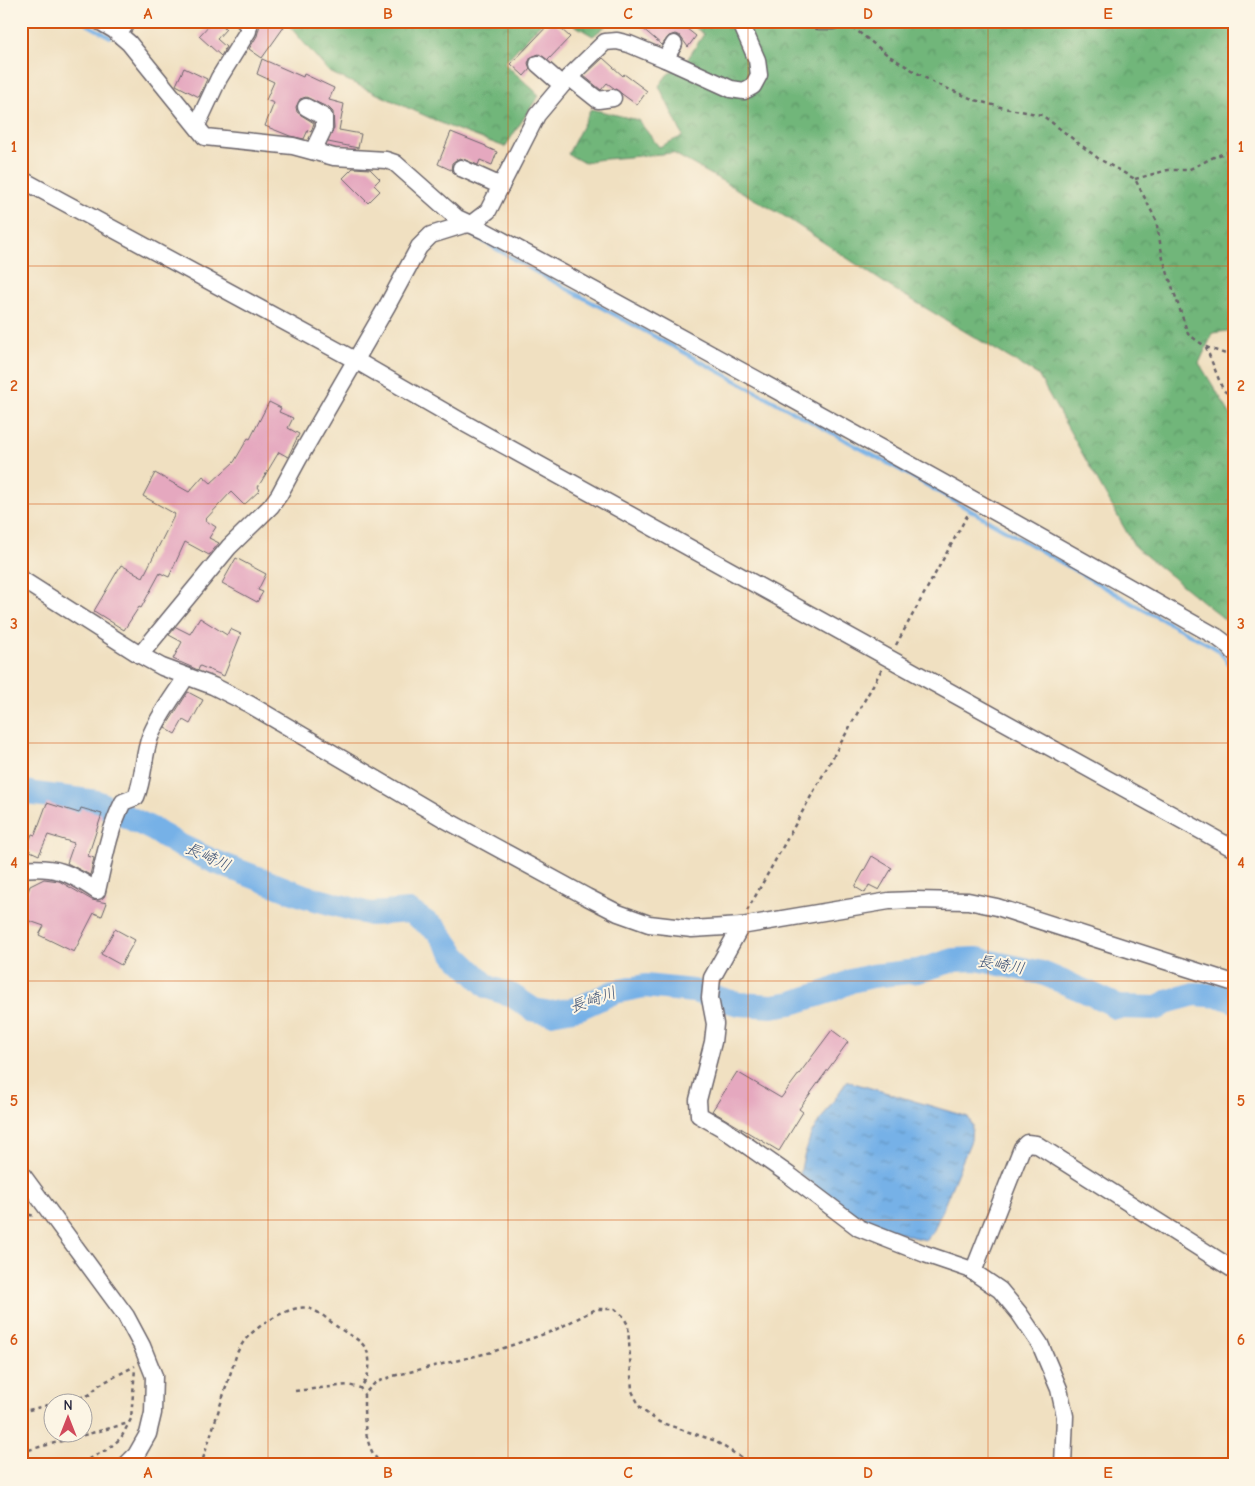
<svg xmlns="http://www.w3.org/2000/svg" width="1255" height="1486" font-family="'Comic Neue','Klee One',sans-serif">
  <defs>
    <pattern id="forest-crowns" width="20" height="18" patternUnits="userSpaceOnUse" patternTransform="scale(1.25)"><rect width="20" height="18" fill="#71b67a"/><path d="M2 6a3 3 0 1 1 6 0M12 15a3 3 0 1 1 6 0" fill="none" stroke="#5c9465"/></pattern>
    <pattern id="water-ripples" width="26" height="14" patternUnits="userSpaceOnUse" patternTransform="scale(1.25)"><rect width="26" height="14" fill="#76b1e7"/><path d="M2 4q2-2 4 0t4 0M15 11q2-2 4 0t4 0" fill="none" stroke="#6090bc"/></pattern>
  </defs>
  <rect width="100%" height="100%" fill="#fcf5e5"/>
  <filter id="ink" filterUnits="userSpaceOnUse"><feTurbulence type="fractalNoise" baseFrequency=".02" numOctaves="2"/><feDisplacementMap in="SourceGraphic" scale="10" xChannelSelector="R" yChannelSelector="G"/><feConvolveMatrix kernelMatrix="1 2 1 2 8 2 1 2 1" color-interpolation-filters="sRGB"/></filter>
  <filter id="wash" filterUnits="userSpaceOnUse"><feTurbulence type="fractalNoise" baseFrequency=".0096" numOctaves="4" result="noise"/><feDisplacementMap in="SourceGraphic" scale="20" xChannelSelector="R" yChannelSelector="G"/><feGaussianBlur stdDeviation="1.12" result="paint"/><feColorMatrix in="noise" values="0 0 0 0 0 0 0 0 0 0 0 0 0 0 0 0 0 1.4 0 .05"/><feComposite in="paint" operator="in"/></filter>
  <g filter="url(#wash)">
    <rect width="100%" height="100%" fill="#f0e0c1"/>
    <g fill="url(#forest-crowns)" stroke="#4a6c5a">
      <path d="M 285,21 L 543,21 L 504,63 L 539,95 L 505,147 L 450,127 L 329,72 Z"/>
      <path d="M 567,21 L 612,21 L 593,36 Z"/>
      <path d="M 686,21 L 1234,21 L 1234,284 L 1231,286 L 1234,330 L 1213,333 L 1199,363 L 1234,420 L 1234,627 L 1135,547 L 1038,375 L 892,288 L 784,216 L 673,153 L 595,160 L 584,163 L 568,154 L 591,109 L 638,120 L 659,147 L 683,136 L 659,86 L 667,75 L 687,60 L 704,34 Z"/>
    </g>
    <path fill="url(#water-ripples)" stroke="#4c6a91" d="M 847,1081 L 968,1117 L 972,1125 L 971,1140 L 934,1230 L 926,1240 L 912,1237 L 852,1216 L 800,1174 L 803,1160 L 811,1134 Z"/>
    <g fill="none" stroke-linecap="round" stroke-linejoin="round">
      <g stroke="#76b1e7" stroke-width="4">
        <path d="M 81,21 L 110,37"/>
        <path d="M 465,230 L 525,266 L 902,471 L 1144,610 L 1212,646 L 1218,650 L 1234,670"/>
      </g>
      <path stroke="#76b1e7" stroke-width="24" d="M 21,791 L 35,794 L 97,802 L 154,830 L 177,844 L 213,861 L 304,896 L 370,914 L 409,911 L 437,930 L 455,955 L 488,987 L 511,995 L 534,1010 L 551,1013 L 579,1008 L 614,992 L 645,986 L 693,991 L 739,1004 L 772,1006 L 792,1003 L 830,991 L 851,981 L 872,976 L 918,971 L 954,960 L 977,959 L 1042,973 L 1087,992 L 1111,1003 L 1115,1007 L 1158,1008 L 1169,1001 L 1195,994 L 1221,996 L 1234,1001"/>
    </g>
    <g id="blocks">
      <g fill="#e5a8bf">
        <path d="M 213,21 L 218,21 L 226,29 L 217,39 L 226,47 L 221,56 L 199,36 Z"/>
        <path d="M 261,21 L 276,21 L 284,27 L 262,58 L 249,49 L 257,36 Z"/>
        <path d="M 552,21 L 570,37 L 548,60 L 539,54 L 531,57 L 528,63 L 530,69 L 524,76 L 511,64 Z"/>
        <path d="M 634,21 L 664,21 L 669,26 L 673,21 L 677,21 L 696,36 L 688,47 L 680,36 L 675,34 L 669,36 L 662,45 Z"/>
        <path d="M 603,58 L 623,76 L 624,74 L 647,91 L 637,105 L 607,83 L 601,90 L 584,76 Z"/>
        <path d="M 262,59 L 303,77 L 304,74 L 334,88 L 329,100 L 344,104 L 339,130 L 361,134 L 358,148 L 328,142 L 334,128 L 333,112 L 329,108 L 306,97 L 300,99 L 296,107 L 297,112 L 301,115 L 314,123 L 311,132 L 308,130 L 304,139 L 290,136 L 265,126 L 274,103 L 266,100 L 274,82 L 257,74 Z"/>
        <path d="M 184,68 L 207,79 L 199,97 L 176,85 Z"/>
        <path d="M 451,132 L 486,146 L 486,147 L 497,152 L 492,165 L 480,160 L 478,165 L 460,158 L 456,160 L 452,163 L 451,170 L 438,164 Z"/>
        <path d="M 353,168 L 370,169 L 380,179 L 374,185 L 380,191 L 368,203 L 343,178 Z"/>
        <path d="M 269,402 L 281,408 L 279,412 L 293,418 L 288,428 L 299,434 L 288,457 L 279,452 L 258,487 L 260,490 L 244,505 L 231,492 L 205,520 L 216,527 L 209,538 L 219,543 L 209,555 L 185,542 L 169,577 L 160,573 L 141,608 L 139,607 L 124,630 L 94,611 L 121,565 L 143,577 L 175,514 L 143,496 L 155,473 L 189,492 L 203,476 L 211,483 L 234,462 L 248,438 L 250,439 Z"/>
        <path d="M 236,558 L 266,574 L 258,590 L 263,592 L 257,602 L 222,583 Z"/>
        <path d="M 200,618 L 227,635 L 230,629 L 241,634 L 224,676 L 200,666 L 198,670 L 173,659 L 182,642 L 169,635 L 176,627 L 190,634 Z"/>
        <path d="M 188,692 L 203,700 L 190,724 L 183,720 L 175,734 L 165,728 Z"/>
        <path d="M 47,803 L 79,813 L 81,808 L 102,814 L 88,856 L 94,858 L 90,875 L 67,863 L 74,843 L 48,835 L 39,855 L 26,849 L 32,834 L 35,835 Z"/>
        <path d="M 872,856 L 892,868 L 879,890 L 869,885 L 865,893 L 855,887 Z"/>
        <path d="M 44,879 L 59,881 L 92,900 L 107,903 L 102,916 L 94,913 L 74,952 L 39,935 L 44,926 L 21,918 L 21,910 L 30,886 Z"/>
        <path d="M 115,929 L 135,940 L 121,965 L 101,954 Z"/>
        <path d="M 832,1030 L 848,1042 L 799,1109 L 803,1112 L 779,1151 L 712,1111 L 737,1072 L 781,1098 Z"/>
      </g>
    </g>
  </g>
  <g filter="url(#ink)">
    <use href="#blocks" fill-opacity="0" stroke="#6a646a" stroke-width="1"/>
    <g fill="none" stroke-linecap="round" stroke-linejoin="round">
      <g stroke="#6a646a" stroke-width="19">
        <g id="minor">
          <path d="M 99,21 L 114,30 L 129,43 L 205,137 L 293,146 L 334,157 L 386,160 L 395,163 L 457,218 L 483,230 C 729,363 974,499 1217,637 L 1229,646 L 1234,652"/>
          <path d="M 819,21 L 833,21"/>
          <path d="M 118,34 L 128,21"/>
          <path d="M 665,59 L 674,44"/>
          <path d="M 538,64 L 562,85"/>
          <path d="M 569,77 L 598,100 L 613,98"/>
          <path d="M 306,107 L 324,117 L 324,128 L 313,151"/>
          <path d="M 197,125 L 219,78 L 248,31 L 249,25 L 244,21"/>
          <path d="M 461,168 L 501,186"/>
          <path d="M 21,179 L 355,360 L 464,423 L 1234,849"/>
          <path d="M 21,579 L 140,655 L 162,667 L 213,686 L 249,704 L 446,820 L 587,897 L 618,913 L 649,924 L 692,929 L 741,926 L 889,901 L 913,900 L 968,901 L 997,907 L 1234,983"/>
          <path d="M 140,655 L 229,547 L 271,506 L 279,495 L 299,458 L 387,306 L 419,247 L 431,235 L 463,225 L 471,224 L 488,211 L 537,115 L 569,77 L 605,42 L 617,41 L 629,44 L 665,59 L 731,89 L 744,91 L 753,86 L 759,75 L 757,60 L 740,21"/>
          <path d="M 21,869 C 57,866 68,872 97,891 C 104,860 109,830 123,802 L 136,797 C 144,778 143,756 150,737 C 158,716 174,696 186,677"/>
          <path d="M 741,926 L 712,978 L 710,998 L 715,1024 L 713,1042 L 698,1100 L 699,1115 L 722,1128 L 789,1175 L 859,1228 L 925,1254 L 969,1269 L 1000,1290 L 1019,1313 L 1040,1344 L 1059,1389 L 1065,1416 L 1063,1465"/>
          <path d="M 21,1173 L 126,1316 L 142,1346 L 154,1376 L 153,1413 L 148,1434 L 136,1455 L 126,1465"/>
          <path d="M 973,1272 L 1022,1148 L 1027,1143 L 1036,1144 L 1234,1270"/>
          <path d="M 1232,1465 L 1234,1462"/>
        </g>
      </g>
      <g stroke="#6a646a" stroke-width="2.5" stroke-dasharray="4 4" stroke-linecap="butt">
        <path d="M 846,22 L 889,56 L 934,83 L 975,100 L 1004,108 L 1042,115 L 1099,159 L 1135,179 L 1156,220 L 1163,259 L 1188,334 L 1206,347 L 1223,390 L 1234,398"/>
        <path d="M 1135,179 L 1168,170 L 1188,170 L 1216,156 L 1234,150"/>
        <path d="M 1206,347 L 1234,357"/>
        <path d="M 896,645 L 968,514"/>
        <path d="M 747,911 L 882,669"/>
        <path d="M 21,1213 L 35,1216"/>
        <path d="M 295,1391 L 348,1385 L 360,1388 L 364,1394"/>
        <path d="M 56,1404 L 89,1395 L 99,1385 L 135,1366"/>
        <path d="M 21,1412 L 52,1404"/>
        <path d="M 21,1452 L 129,1423"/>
        <path d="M 203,1459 L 237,1353 C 239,1349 242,1344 245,1340 C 255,1327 291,1304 307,1308 C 320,1311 329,1321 339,1328 C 347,1334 358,1338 364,1346 C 373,1358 370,1378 360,1388"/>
        <path d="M 67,1465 L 73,1462 L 79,1464 L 108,1449 L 121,1438 L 131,1419 L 135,1368"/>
        <path d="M 383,1465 C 363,1450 364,1416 364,1394 L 375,1383 L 393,1376 L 492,1352 L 553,1331 L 596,1309 L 615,1309 L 623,1316 L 628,1325 L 632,1391 L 641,1409 L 659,1422 L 713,1440 L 753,1465"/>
      </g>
      <use href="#minor" stroke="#fff" stroke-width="16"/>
    </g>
  </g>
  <path fill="none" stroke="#d45411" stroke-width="1" stroke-opacity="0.55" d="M 268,21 L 268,1465M 508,21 L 508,1465M 748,21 L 748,1465M 988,21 L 988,1465M 21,266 L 1234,266M 21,504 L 1234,504M 21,743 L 1234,743M 21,981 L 1234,981M 21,1220 L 1234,1220"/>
  <g text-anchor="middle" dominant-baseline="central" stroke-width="4" stroke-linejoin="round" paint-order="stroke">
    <g font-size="16" font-style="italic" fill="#3f5477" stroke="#fcf5e5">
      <text transform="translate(208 857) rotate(24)">長崎川</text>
      <text transform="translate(1001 965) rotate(10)">長崎川</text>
      <text transform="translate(593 1000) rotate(-19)">長崎川</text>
    </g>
  </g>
  <rect width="1255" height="1486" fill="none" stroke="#fcf5e5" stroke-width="55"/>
  <g transform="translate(68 1418)"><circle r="24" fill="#fcf5e5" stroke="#a5a1a1"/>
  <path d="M0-4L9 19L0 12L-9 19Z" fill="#d1495b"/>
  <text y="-8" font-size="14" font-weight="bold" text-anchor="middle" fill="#22223b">N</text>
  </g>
  <rect x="28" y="28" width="1200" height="1430" fill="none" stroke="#d45411" stroke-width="2"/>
  <g font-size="16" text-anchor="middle" font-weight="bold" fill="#d45411">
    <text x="148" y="19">A</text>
    <text x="388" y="19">B</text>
    <text x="628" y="19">C</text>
    <text x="868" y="19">D</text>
    <text x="1108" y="19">E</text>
    <text x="14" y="152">1</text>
    <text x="1241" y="152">1</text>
    <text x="14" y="391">2</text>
    <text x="1241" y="391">2</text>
    <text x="14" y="629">3</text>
    <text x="1241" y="629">3</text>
    <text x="14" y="868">4</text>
    <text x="1241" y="868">4</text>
    <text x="14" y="1106">5</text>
    <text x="1241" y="1106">5</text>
    <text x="14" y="1345">6</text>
    <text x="1241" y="1345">6</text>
    <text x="148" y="1478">A</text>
    <text x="388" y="1478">B</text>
    <text x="628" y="1478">C</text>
    <text x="868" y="1478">D</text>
    <text x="1108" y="1478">E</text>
  </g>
</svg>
